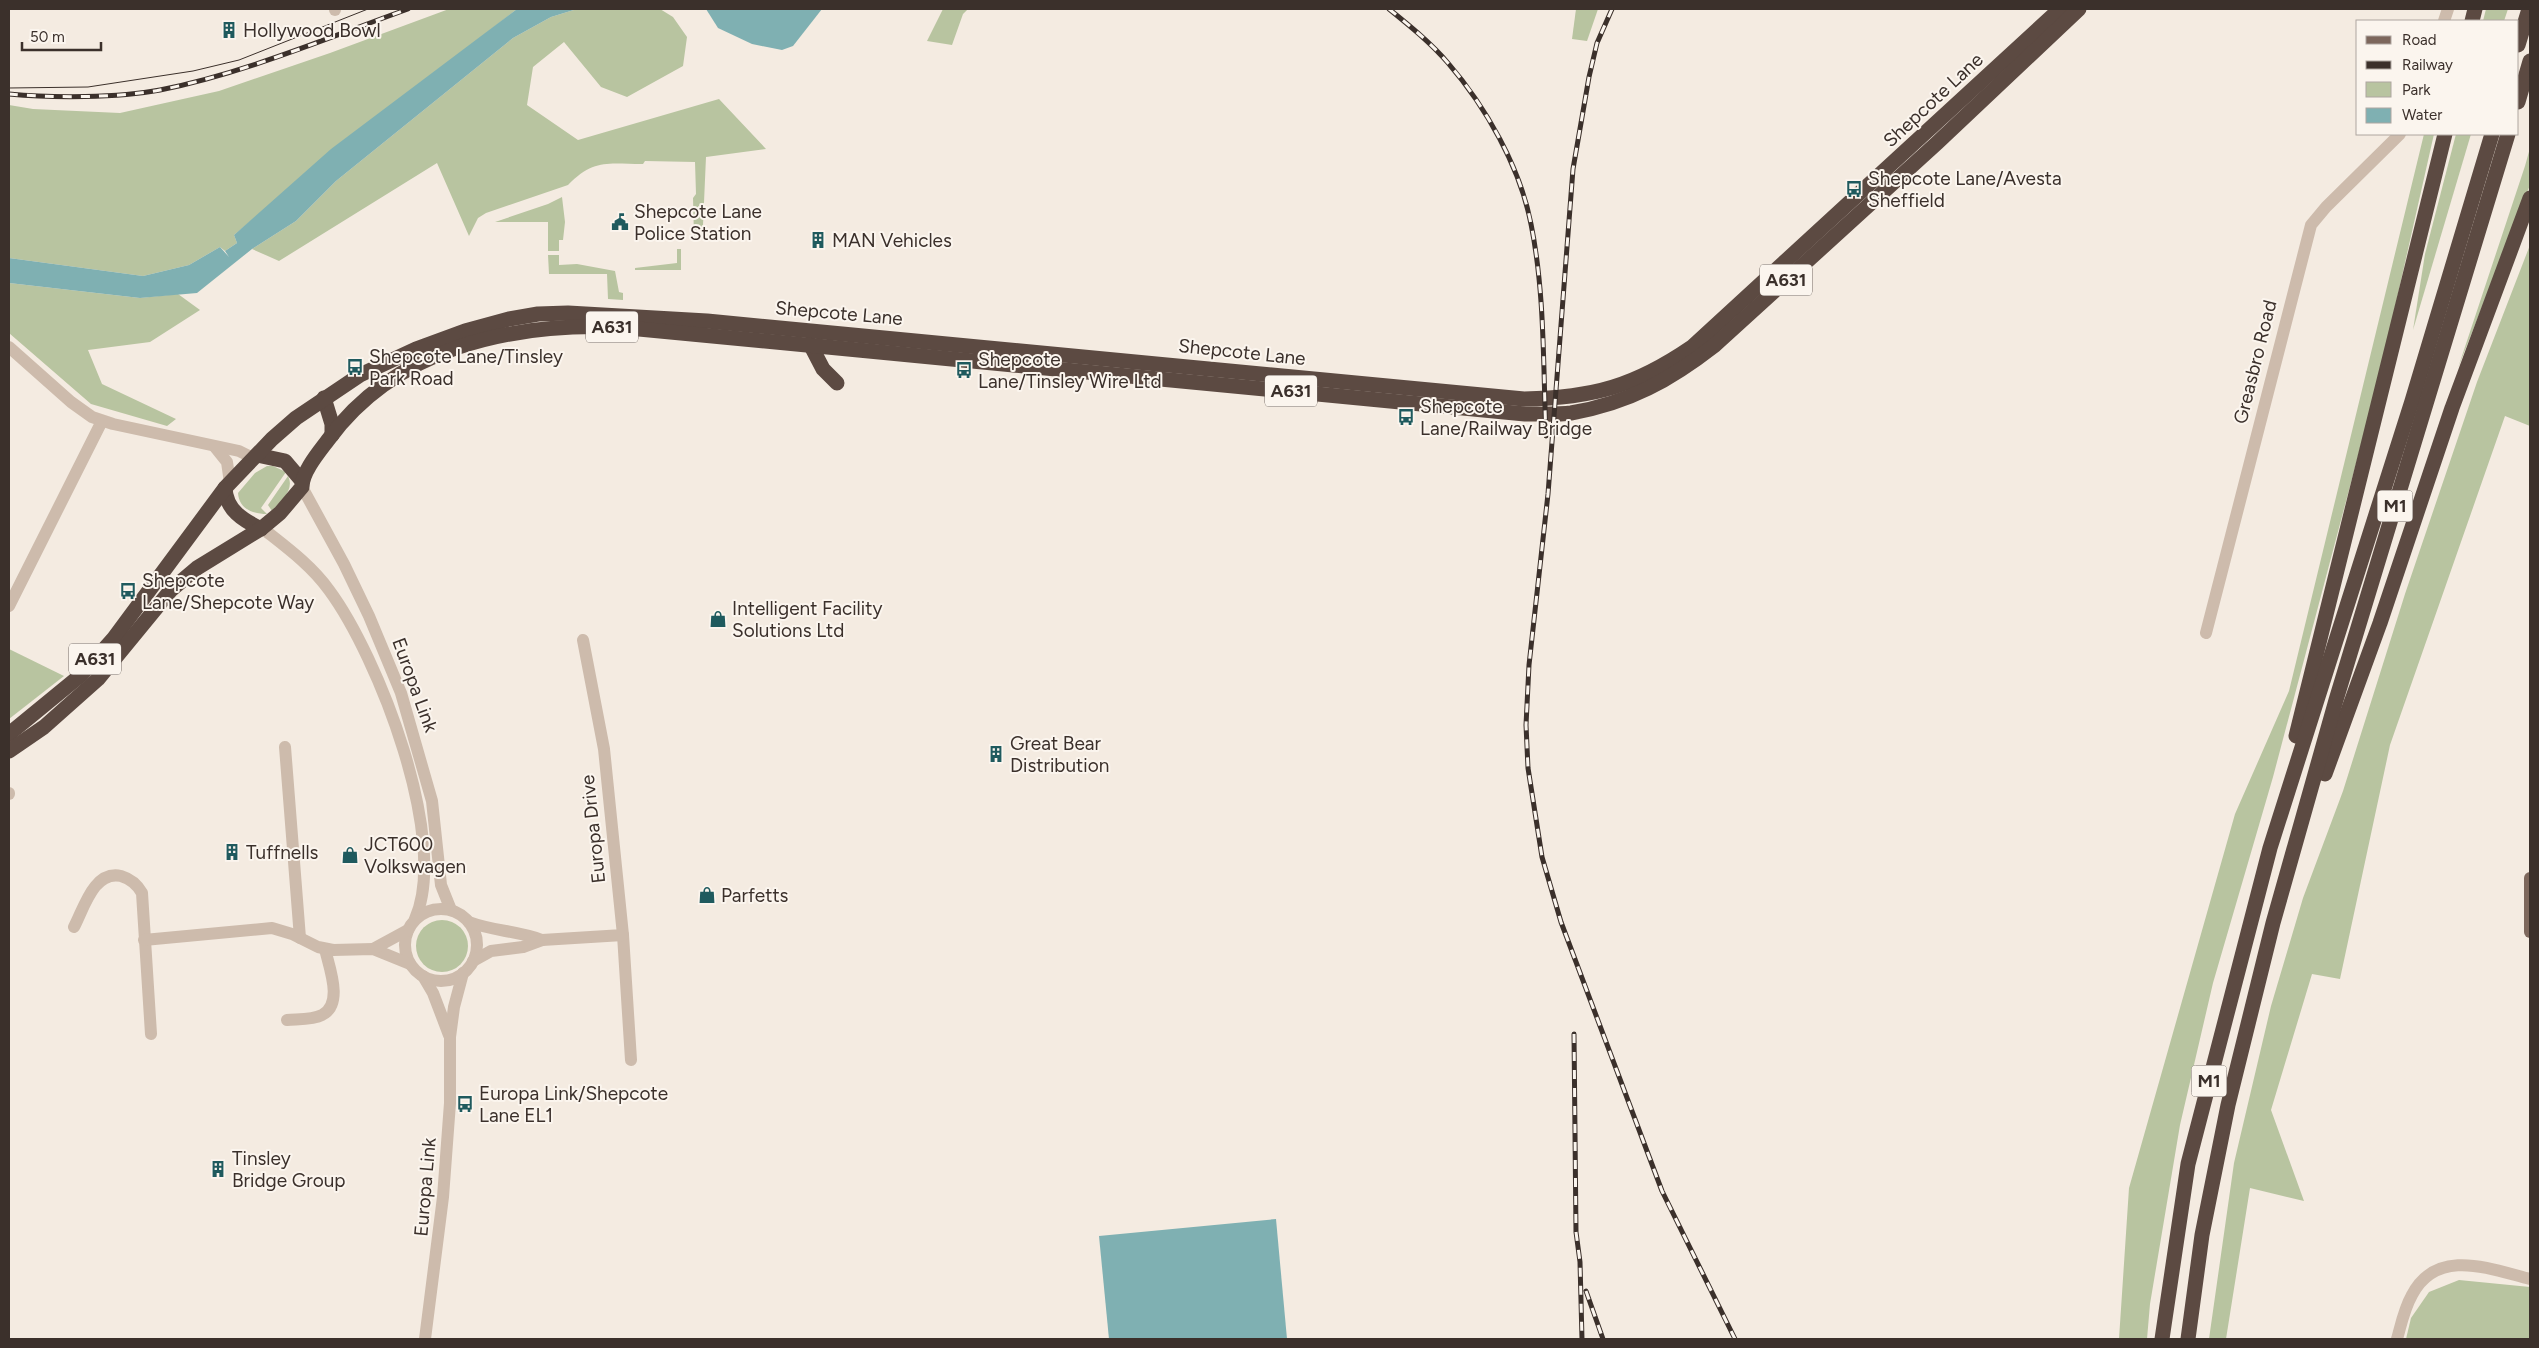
<svg xmlns="http://www.w3.org/2000/svg" width="2539" height="1348" font-family="Figtree,sans-serif">
  <rect width="100%" height="100%" fill="#f4ebe1"/>
  <g fill="#b8c4a0">
    <path d="M 449,9 L 517,9 L 330,154 L 234,235 L 237,243 L 225,251 L 220,247 L 189,265 L 143,276 L 9,258 L 9,105 L 33,109 L 120,113 L 219,91 L 330,53 Z"/>
    <path d="M 577,9 L 660,9 L 673,17 L 687,37 L 683,66 L 627,97 L 601,87 L 564,42 L 533,67 L 527,105 L 578,140 L 719,99 L 766,149 L 706,157 L 703,225 L 694,237 L 693,198 L 696,194 L 695,162 L 645,161 L 643,164 C 609,164 594,158 568,185 L 486,213 L 478,218 L 469,236 L 437,163 L 279,261 L 252,249 L 296,221 L 336,181 L 513,38 L 551,17 Z"/>
    <path d="M 943,9 L 968,9 L 963,14 L 952,45 L 927,41 Z"/>
    <path d="M 1576,9 L 1598,9 L 1587,41 L 1572,39 Z"/>
    <path d="M 2486,9 L 2508,9 L 2504,21 L 2483,21 Z"/>
    <path d="M 2424,134 L 2434,134 L 2381,369 L 2273,777 L 2213,983 L 2180,1125 L 2150,1304 L 2147,1339 L 2119,1339 L 2129,1188 L 2235,814 L 2289,691 Z"/>
    <path d="M 2456,134 L 2471,134 L 2413,330 L 2425,254 Z"/>
    <path d="M 2530,148 L 2530,185 L 2458,368 L 2525,166 Z"/>
    <path d="M 562,197 L 565,222 L 563,240 L 559,240 L 559,251 L 548,251 L 548,222 L 495,222 L 548,204 Z"/>
    <path d="M 2530,245 L 2530,426 L 2505,416 L 2390,745 L 2340,979 L 2312,974 L 2271,1110 L 2304,1201 L 2250,1188 L 2226,1339 L 2209,1339 L 2234,1163 L 2271,1006 L 2303,898 L 2343,791 L 2405,594 L 2477,382 Z"/>
    <path d="M 677,249 L 681,249 L 681,270 L 635,270 L 635,268 L 677,263 Z"/>
    <path d="M 548,255 L 559,255 L 559,265 L 577,264 L 615,271 L 619,292 L 623,293 L 623,300 L 608,299 L 607,274 L 549,274 Z"/>
    <path d="M 9,283 L 140,298 L 178,294 L 200,310 L 150,342 L 88,350 L 102,384 L 176,419 L 167,426 L 91,404 L 9,333 Z"/>
    <path d="M 267,466 L 273,466 L 286,472 L 261,508 L 267,514 C 253,514 239,509 238,493 L 255,473 Z"/>
    <path d="M 288,476 C 295,490 281,501 272,511 L 268,505 Z"/>
    <path d="M 9,649 L 64,676 L 9,719 Z"/>
    <circle cx="442" cy="946" r="26"/>
    <path d="M 2459,1280 L 2530,1287 L 2530,1339 L 2406,1339 L 2411,1318 L 2429,1292 Z"/>
  </g>
  <g fill="#7fb0b2">
    <path d="M 517,9 L 577,9 L 551,17 L 513,38 L 336,181 L 296,221 L 252,249 L 197,293 L 140,298 L 9,283 L 9,258 L 143,276 L 189,265 L 220,247 L 229,257 L 225,251 L 237,243 L 234,235 L 331,149 Z"/>
    <path d="M 706,9 L 822,9 L 793,46 L 782,50 L 752,44 L 718,28 Z"/>
    <path d="M 1276,1219 L 1287,1339 L 1109,1339 L 1099,1236 Z"/>
  </g>
  <g fill="none" stroke-linecap="round" stroke-linejoin="round">
    <g stroke="#cdbbac" stroke-width="12">
      <path d="M 335,9 L 335,10"/>
      <path d="M 2444,21 L 2448,9"/>
      <path d="M 9,347 L 71,402 L 92,417 L 113,424 L 239,451 L 253,458"/>
      <path d="M 215,447 L 227,462 L 230,483"/>
      <path d="M 302,487 L 344,564 L 369,616 L 401,693 L 432,801 L 441,885 L 451,910"/>
      <path d="M 262,528 C 286,547 311,565 329,590 C 378,656 450,840 415,919"/>
      <path d="M 9,606 L 102,421"/>
      <path d="M 2206,633 L 2311,225 L 2326,207 L 2400,134"/>
      <path d="M 285,747 L 300,938"/>
      <path d="M 9,793 L 9,794"/>
      <circle cx="441" cy="945" r="36"/>
      <path d="M 469,922 C 493,931 518,931 542,940"/>
      <path d="M 74,927 C 84,908 94,870 121,876 C 131,879 137,884 142,893 L 151,1034"/>
      <path d="M 623,935 L 631,1060"/>
      <path d="M 144,940 L 272,928 L 292,934 L 318,947 L 333,950 L 373,949 L 410,964"/>
      <path d="M 373,949 L 408,930"/>
      <path d="M 473,961 L 491,951 L 523,947 L 542,940 L 623,935 L 604,749 L 583,640"/>
      <path d="M 423,976 L 433,993 L 449,1035"/>
      <path d="M 287,1020 C 297,1019 313,1020 322,1015 C 344,1004 329,967 325,949"/>
      <path d="M 425,1339 L 443,1197 L 450,1103 L 450,1037 L 454,1007 L 463,973"/>
      <path d="M 2397,1339 C 2401,1325 2404,1309 2412,1295 C 2437,1247 2490,1269 2530,1279"/>
    </g>
    <path stroke="#7d675c" stroke-width="12" d="M 2530,878 L 2530,932"/>
    <g stroke="#5c4a42" stroke-width="15">
      <path d="M 2472,21 L 2475,9"/>
      <path d="M 2518,45 L 2529,9"/>
      <path d="M 2518,102 L 2530,61"/>
      <path d="M 810,344 L 823,369 L 837,383"/>
      <path d="M 324,398 L 332,424 L 332,435"/>
      <path d="M 257,455 L 285,461 L 302,481"/>
      <path d="M 225,488 C 226,510 243,520 261,529"/>
      <path d="M 9,734 L 81,675 L 114,638 L 225,488 L 272,439 L 296,418 L 360,375 L 416,349 L 465,331 L 509,319 L 538,314 L 568,313 L 707,321 L 1524,399 C 1593,398 1635,386 1692,347 L 2060,9"/>
      <path d="M 2296,736 L 2445,134"/>
      <path d="M 9,751 L 44,727 L 98,679 L 171,590 L 197,568 L 262,528 L 280,513 L 302,487 C 302,472 319,452 328,440 C 395,348 509,323 618,327 L 1525,414 C 1540,414 1557,415 1571,413 C 1629,403 1670,380 1715,345 L 1937,143 L 2079,9"/>
      <path d="M 2325,774 L 2380,623 L 2452,408 L 2530,198"/>
      <path d="M 2162,1339 L 2188,1164 L 2270,848 L 2412,401 L 2492,134"/>
      <path d="M 2188,1339 L 2202,1235 L 2228,1105 L 2273,923 L 2336,700 L 2508,134"/>
    </g>
    <path stroke="#3b302b" stroke-width="1" d="M 9,88 L 88,87 L 193,71 L 239,60 L 368,9"/>
    <g stroke="#3b302b" stroke-width="5">
      <g id="rail">
        <path d="M 1389,9 C 1410,26 1431,43 1448,63 C 1486,107 1520,167 1531,224 C 1545,293 1543,366 1546,436"/>
        <path d="M 1612,9 L 1597,43 L 1589,77 L 1573,169 L 1548,494 L 1529,665 L 1526,725 L 1528,768 L 1542,857 L 1561,922 L 1662,1191 L 1735,1339"/>
        <path d="M 9,94 C 52,98 118,98 160,90 C 245,73 327,38 408,9"/>
        <path d="M 1574,1034 L 1576,1232 L 1580,1262 L 1582,1339"/>
        <path d="M 1586,1291 L 1603,1339"/>
      </g>
    </g>
    <use href="#rail" stroke="#fbf5ee" stroke-width="3" stroke-dasharray="9" stroke-linecap="butt"/>
  </g>
  <defs>
    <g id="building-bare" transform="scale(1.35)"><path d="M-4-6H4V6H1V3H-1V6H-4ZM-2.5-4.3h1.7v1.8h-1.7ZM.8-4.3h1.7v1.8H.8ZM-2.5-1h1.7V.8h-1.7ZM.8-1h1.7V.8H.8Z" fill="#1f5a5e" stroke="#fbf5ee" stroke-width="2.5" paint-order="stroke"/></g>
    <g id="bus-bare" transform="scale(1.35)"><path d="M-5-6H5V4H4V6H2V4H-2V6H-4V4H-5ZM-3.5-4V0h7V-4ZM-3.5 1.2v1.5H-2V1.2ZM2 1.2v1.5H3.5V1.2Z" fill="#1f5a5e" stroke="#fbf5ee" stroke-width="2.5" paint-order="stroke"/></g>
    <g id="civic-bare" transform="scale(1.35)"><path d="M-.6-6.5H3V-4.5H.6V-3L4-1V1h2V6H-6V1h2V-1L-.6-3ZM-1.2 2.5V6h2.4V2.5Z" fill="#1f5a5e" stroke="#fbf5ee" stroke-width="2.5" paint-order="stroke"/></g>
    <g id="shop-bare" transform="scale(1.35)"><path d="M-5-2.5h2.3a2.7 3.5 0 0 1 5.4 0H5L5.5 6h-11ZM-1.5-2.5h3a1.5 2.3 0 0 0-3 0Z" fill="#1f5a5e" stroke="#fbf5ee" stroke-width="2.5" paint-order="stroke"/></g>
  </defs>
  <g fill-rule="evenodd">
    <use href="#building-bare" x="229" y="30"/>
    <use href="#bus-bare" x="1854" y="189"/>
    <use href="#civic-bare" x="620" y="222"/>
    <use href="#building-bare" x="818" y="240"/>
    <use href="#bus-bare" x="355" y="367"/>
    <use href="#bus-bare" x="964" y="370"/>
    <use href="#bus-bare" x="1406" y="417"/>
    <use href="#bus-bare" x="128" y="591"/>
    <use href="#shop-bare" x="718" y="619"/>
    <use href="#building-bare" x="996" y="754"/>
    <use href="#building-bare" x="232" y="852"/>
    <use href="#shop-bare" x="350" y="855"/>
    <use href="#shop-bare" x="707" y="895"/>
    <use href="#bus-bare" x="465" y="1104"/>
    <use href="#building-bare" x="218" y="1169"/>
  </g>
  <g text-anchor="middle" dominant-baseline="central" stroke-width="4" stroke-linejoin="round" paint-order="stroke">
    <g fill="#fbf5ee" stroke="#756b66" stroke-width="1">
      <rect x="1760" y="264.5" width="52" height="31" rx="4"/>
      <rect x="586" y="311.5" width="52" height="31" rx="4"/>
      <rect x="1265" y="375.5" width="52" height="31" rx="4"/>
      <rect x="2377.5" y="490.5" width="35" height="31" rx="4"/>
      <rect x="69" y="643.5" width="52" height="31" rx="4"/>
      <rect x="2191.5" y="1065.5" width="35" height="31" rx="4"/>
    </g>
    <g font-size="18" font-weight="bold" fill="#3b302b">
      <text x="1786" y="280">A631</text>
      <text x="612" y="327">A631</text>
      <text x="1291" y="391">A631</text>
      <text x="2395" y="506">M1</text>
      <text x="95" y="659">A631</text>
      <text x="2209" y="1081">M1</text>
    </g>
    <g font-size="19" fill="#3b302b" stroke="#fbf5ee" text-anchor="start">
      <text x="243" y="30">Hollywood Bowl</text>
      <text x="1868" y="178">Shepcote Lane/Avesta<tspan x="1868" dy="22">Sheffield</tspan></text>
      <text x="634" y="211">Shepcote Lane<tspan x="634" dy="22">Police Station</tspan></text>
      <text x="832" y="240">MAN Vehicles</text>
      <text x="369" y="356">Shepcote Lane/Tinsley<tspan x="369" dy="22">Park Road</tspan></text>
      <text x="978" y="359">Shepcote<tspan x="978" dy="22">Lane/Tinsley Wire Ltd</tspan></text>
      <text x="1420" y="406">Shepcote<tspan x="1420" dy="22">Lane/Railway Bridge</tspan></text>
      <text x="142" y="580">Shepcote<tspan x="142" dy="22">Lane/Shepcote Way</tspan></text>
      <text x="732" y="608">Intelligent Facility<tspan x="732" dy="22">Solutions Ltd</tspan></text>
      <text x="1010" y="743">Great Bear<tspan x="1010" dy="22">Distribution</tspan></text>
      <text x="364" y="844">JCT600<tspan x="364" dy="22">Volkswagen</tspan></text>
      <text x="246" y="852">Tuffnells</text>
      <text x="721" y="895">Parfetts</text>
      <text x="479" y="1093">Europa Link/Shepcote<tspan x="479" dy="22">Lane EL1</tspan></text>
      <text x="232" y="1158">Tinsley<tspan x="232" dy="22">Bridge Group</tspan></text>
    </g>
    <g font-size="19" fill="#3b302b" stroke="#fbf5ee">
      <text transform="translate(1933 100) rotate(-43)">Shepcote Lane</text>
      <text transform="translate(839 313) rotate(5)">Shepcote Lane</text>
      <text transform="translate(1242 352) rotate(6)">Shepcote Lane</text>
      <text transform="translate(2255 362) rotate(-76)">Greasbro Road</text>
      <text transform="translate(415 685) rotate(70)">Europa Link</text>
      <text transform="translate(593 829) rotate(-96)">Europa Drive</text>
      <text transform="translate(425 1187) rotate(-85)">Europa Link</text>
    </g>
  </g>
  <rect width="2539" height="1348" fill="none" stroke="#3b302b" stroke-width="20"/>
  <rect x="2356" y="20" width="162" height="115" fill="#fbf5ee" stroke="#aea6a0"/>
  <rect x="2366" y="36" width="25" height="8" fill="#7d675c" stroke="#aea6a0"/>
  <text x="2402" y="45" font-size="15" fill="#3b302b">Road</text>
  <rect x="2366" y="61" width="25" height="8" fill="#3b302b" stroke="#aea6a0"/>
  <text x="2402" y="70" font-size="15" fill="#3b302b">Railway</text>
  <rect x="2366" y="82" width="25" height="15" fill="#b8c4a0" stroke="#aea6a0"/>
  <text x="2402" y="95" font-size="15" fill="#3b302b">Park</text>
  <rect x="2366" y="108" width="25" height="15" fill="#7fb0b2" stroke="#aea6a0"/>
  <text x="2402" y="120" font-size="15" fill="#3b302b">Water</text>
  <path d="M22 42v8h79v-8" fill="none" stroke="#3b302b" stroke-width="2.5"/>
  <text x="30" y="42" font-size="15" fill="#3b302b" stroke="#fbf5ee" stroke-width="4" paint-order="stroke">50 m</text>
</svg>
